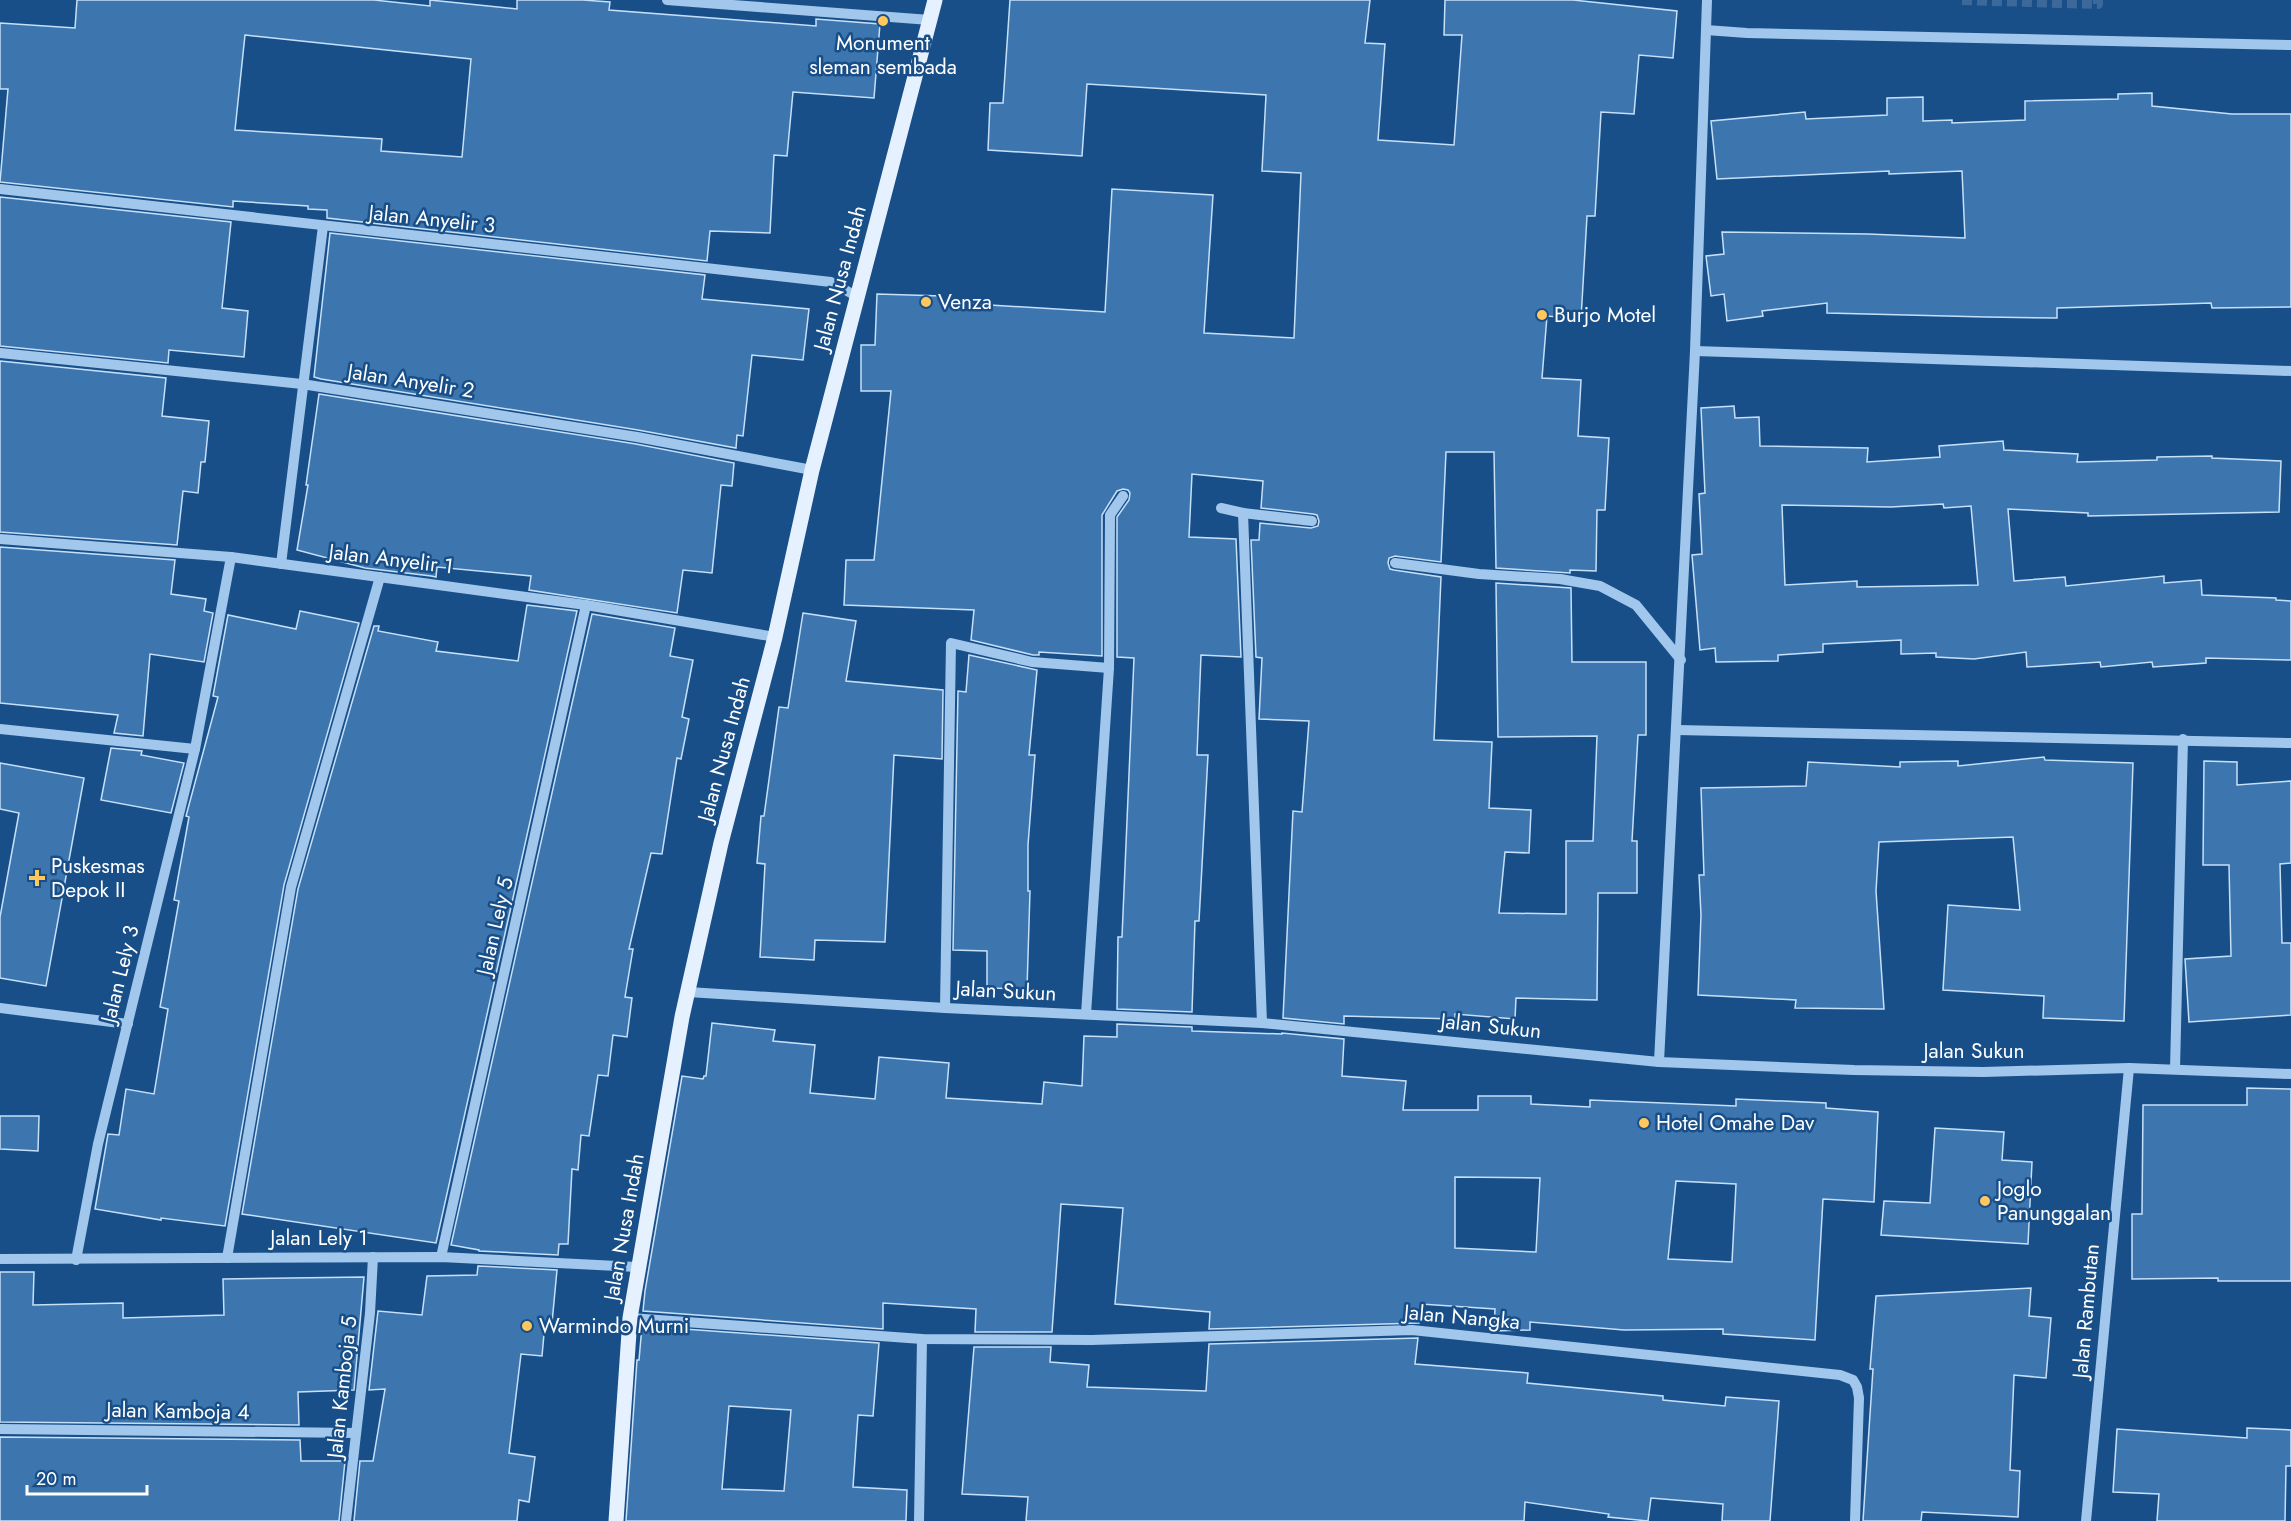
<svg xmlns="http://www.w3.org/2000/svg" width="2291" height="1521" font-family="Jost,sans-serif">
  <rect width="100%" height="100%" fill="#194f88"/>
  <g fill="#3d76af" stroke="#c6e0f9" stroke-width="1.5" fill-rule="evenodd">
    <path d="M 77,0 L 374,0 L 430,6 L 430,0 L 517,9 L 517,0 L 583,0 L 610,2 L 609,10 L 816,26 L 816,19 L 880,24 L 874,98 L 793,92 L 787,156 L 774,155 L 770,233 L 710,231 L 707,261 L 327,218 L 327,210 L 308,209 L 308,206 L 233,201 L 233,207 L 0,182 L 8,89 L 0,89 L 0,23 L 75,28 ZM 245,35 L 471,59 L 462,157 L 381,151 L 382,139 L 235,130 Z"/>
    <path d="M 1010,0 L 1370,0 L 1365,43 L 1385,44 L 1378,140 L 1454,145 L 1462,35 L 1444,35 L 1445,0 L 1573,0 L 1677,11 L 1673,58 L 1639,55 L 1634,114 L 1601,112 L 1595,216 L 1587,216 L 1581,319 L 1547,316 L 1542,378 L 1581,380 L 1578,436 L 1609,438 L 1605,510 L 1597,510 L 1596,571 L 1570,570 L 1570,573 L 1496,568 L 1494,452 L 1446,452 L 1441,562 L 1395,556 L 1389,558 L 1388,563 L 1390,569 L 1394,570 L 1441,577 L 1434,740 L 1492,742 L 1489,808 L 1531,810 L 1529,853 L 1505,852 L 1499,913 L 1566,914 L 1566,841 L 1593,841 L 1597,736 L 1498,737 L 1496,583 L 1571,588 L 1572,662 L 1646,662 L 1646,735 L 1638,735 L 1632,841 L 1637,841 L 1637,893 L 1598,893 L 1597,1000 L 1516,998 L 1515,1019 L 1455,1014 L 1455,1019 L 1344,1016 L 1344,1024 L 1283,1018 L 1293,811 L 1302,812 L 1309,721 L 1259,719 L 1262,658 L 1256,657 L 1251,540 L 1259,540 L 1260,523 L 1311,528 L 1318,526 L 1319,521 L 1317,515 L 1313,514 L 1261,508 L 1263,481 L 1192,474 L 1189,537 L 1236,539 L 1241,657 L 1201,655 L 1197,755 L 1208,755 L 1199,921 L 1195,921 L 1192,1012 L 1117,1009 L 1118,937 L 1122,937 L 1134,658 L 1117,657 L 1117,517 L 1129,500 L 1130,493 L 1128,490 L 1123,489 L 1117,491 L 1102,515 L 1102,656 L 1039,652 L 1039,655 L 1033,655 L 971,640 L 974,610 L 844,605 L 846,560 L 874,560 L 891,391 L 861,391 L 861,345 L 875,345 L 877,294 L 942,296 L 942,302 L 1105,312 L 1112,189 L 1213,195 L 1204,333 L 1294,338 L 1301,173 L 1262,171 L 1266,95 L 1087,84 L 1082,156 L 988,150 L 990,103 L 1003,103 Z"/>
    <path d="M 2152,93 L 2152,106 L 2232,114 L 2291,114 L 2291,307 L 2212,308 L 2211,303 L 2057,308 L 2057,318 L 1986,317 L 1827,313 L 1827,303 L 1762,311 L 1763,316 L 1727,321 L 1724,294 L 1711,296 L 1706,256 L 1724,254 L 1722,232 L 1868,234 L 1965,238 L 1962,171 L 1889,174 L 1889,171 L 1717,179 L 1711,121 L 1805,112 L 1806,119 L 1887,115 L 1887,98 L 1923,97 L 1923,121 L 1952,120 L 1952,123 L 2025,120 L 2025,101 L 2118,99 L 2118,94 Z"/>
    <path d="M 0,197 L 231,222 L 222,308 L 248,311 L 244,357 L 169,350 L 168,363 L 0,346 Z"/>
    <path d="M 330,233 L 705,275 L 702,299 L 809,309 L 803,360 L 752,355 L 743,436 L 737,435 L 736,448 L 638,430 L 321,379 L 314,377 Z"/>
    <path d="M 0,361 L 166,378 L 162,416 L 209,421 L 205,462 L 201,462 L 198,493 L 183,491 L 177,545 L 0,532 Z"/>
    <path d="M 319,394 L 636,444 L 734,463 L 732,486 L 721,485 L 712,573 L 683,570 L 677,613 L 529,590 L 531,576 L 437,567 L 436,577 L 431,576 L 365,568 L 297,550 L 308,485 L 306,485 Z"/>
    <path d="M 1734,406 L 1735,418 L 1759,417 L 1760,446 L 1868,448 L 1867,462 L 1940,457 L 1939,446 L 2003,441 L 2004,450 L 2078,454 L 2077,462 L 2157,460 L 2157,457 L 2212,456 L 2212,458 L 2281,461 L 2279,512 L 2088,516 L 2088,513 L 2008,509 L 2014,581 L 2065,577 L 2066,586 L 2164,576 L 2164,583 L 2201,580 L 2202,595 L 2276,598 L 2276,600 L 2291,601 L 2291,660 L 2206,658 L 2206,663 L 2153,667 L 2152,662 L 2101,667 L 2100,662 L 2027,667 L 2026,652 L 1974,659 L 1936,657 L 1936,653 L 1901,654 L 1901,640 L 1823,644 L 1823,652 L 1778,655 L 1778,661 L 1716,662 L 1715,648 L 1700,650 L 1692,555 L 1702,554 L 1699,494 L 1705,493 L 1701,408 ZM 1943,504 L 1944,508 L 1971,506 L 1978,585 L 1857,587 L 1857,581 L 1785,585 L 1782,505 L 1891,507 Z"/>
    <path d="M 0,547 L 175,560 L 171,594 L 206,599 L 204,611 L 213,613 L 204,662 L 150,654 L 143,736 L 114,733 L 118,715 L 0,703 Z"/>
    <path d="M 527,605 L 577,611 L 436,1243 L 242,1214 L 298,889 L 374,626 L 379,626 L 378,631 L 438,642 L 436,651 L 518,661 Z"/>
    <path d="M 300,611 L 359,623 L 284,885 L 225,1226 L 161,1218 L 161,1220 L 95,1209 L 108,1134 L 119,1135 L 126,1089 L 154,1094 L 168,1009 L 160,1007 L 179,901 L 174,900 L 189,817 L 186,816 L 218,697 L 213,696 L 228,615 L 296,629 Z"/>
    <path d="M 803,613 L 856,621 L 846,681 L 943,690 L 942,759 L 894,755 L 885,942 L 815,940 L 814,960 L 760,957 L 765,864 L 757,863 L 761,816 L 764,816 L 779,707 L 788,708 Z"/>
    <path d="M 592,614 L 675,628 L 670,656 L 693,660 L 682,717 L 689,719 L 681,759 L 677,758 L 662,854 L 651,853 L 629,949 L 633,949 L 625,997 L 632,998 L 627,1037 L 613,1035 L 608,1076 L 598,1075 L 589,1136 L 581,1135 L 578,1170 L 572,1169 L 568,1244 L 559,1244 L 558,1255 L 479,1251 L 479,1250 L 451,1245 Z"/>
    <path d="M 969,655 L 1037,670 L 1029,755 L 1035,755 L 1028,845 L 1028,891 L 1030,891 L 1027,989 L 987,988 L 987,951 L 953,950 L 958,691 L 966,692 Z"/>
    <path d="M 111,748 L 142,751 L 141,755 L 184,763 L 171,813 L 101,800 Z"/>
    <path d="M 2044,757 L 2045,760 L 2133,763 L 2124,1021 L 2043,1018 L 2044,996 L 1943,990 L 1948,905 L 2020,910 L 2013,837 L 1879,842 L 1876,891 L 1884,1009 L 1795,1008 L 1796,1000 L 1698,995 L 1701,915 L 1699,875 L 1704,875 L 1701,788 L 1806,786 L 1808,762 L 1900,767 L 1900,762 L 1958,761 L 1958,766 Z"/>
    <path d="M 2204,761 L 2237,762 L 2237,785 L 2291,781 L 2291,863 L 2280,864 L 2282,943 L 2291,943 L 2291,1015 L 2189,1022 L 2185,959 L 2231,956 L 2229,865 L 2203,865 Z"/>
    <path d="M 0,763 L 84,778 L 46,986 L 0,978 L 0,917 L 19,813 L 0,809 Z"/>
    <path d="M 712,1023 L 775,1030 L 773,1041 L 815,1045 L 810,1093 L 875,1099 L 879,1057 L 949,1063 L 946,1098 L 1042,1104 L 1044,1082 L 1082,1086 L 1084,1036 L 1117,1037 L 1117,1024 L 1192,1027 L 1192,1031 L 1282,1034 L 1282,1033 L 1344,1039 L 1342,1076 L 1406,1081 L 1403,1110 L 1478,1110 L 1478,1096 L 1531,1096 L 1531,1104 L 1590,1107 L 1590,1100 L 1736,1106 L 1736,1099 L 1826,1103 L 1826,1108 L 1878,1112 L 1874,1202 L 1823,1199 L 1815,1340 L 1723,1334 L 1723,1329 L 1624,1330 L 1530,1322 L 1530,1330 L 1494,1331 L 1495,1309 L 1421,1304 L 1419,1323 L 1209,1329 L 1210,1312 L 1115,1304 L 1123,1208 L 1061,1204 L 1052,1332 L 975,1332 L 976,1309 L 883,1303 L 883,1329 L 643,1311 L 645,1291 L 682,1076 L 703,1079 L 704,1076 L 706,1076 ZM 1455,1177 L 1540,1178 L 1536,1252 L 1455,1248 ZM 1676,1181 L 1736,1184 L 1732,1262 L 1668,1259 Z"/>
    <path d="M 2247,1088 L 2291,1089 L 2291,1281 L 2218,1281 L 2218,1278 L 2132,1279 L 2132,1214 L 2142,1214 L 2143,1105 L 2247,1105 Z"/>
    <path d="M 0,1116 L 39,1116 L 38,1151 L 0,1149 Z"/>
    <path d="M 1935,1128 L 2004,1132 L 2002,1160 L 2032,1162 L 2028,1244 L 1881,1235 L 1884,1201 L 1930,1203 Z"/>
    <path d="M 478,1266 L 557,1270 L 552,1323 L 545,1323 L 542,1356 L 521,1354 L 509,1453 L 535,1457 L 529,1502 L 519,1500 L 517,1521 L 354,1521 L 360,1461 L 373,1461 L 385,1389 L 369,1390 L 378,1311 L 422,1315 L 427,1276 L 477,1275 Z"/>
    <path d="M 0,1272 L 34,1272 L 33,1305 L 123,1303 L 123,1318 L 224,1315 L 223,1279 L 364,1277 L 354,1390 L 298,1392 L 299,1425 L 0,1422 Z"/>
    <path d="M 2031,1288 L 2029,1316 L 2051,1318 L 2046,1378 L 2014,1375 L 2010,1470 L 2020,1471 L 2018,1517 L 1922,1512 L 1921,1521 L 1863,1521 L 1873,1369 L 1870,1369 L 1876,1296 Z"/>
    <path d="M 642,1326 L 879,1343 L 873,1416 L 858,1415 L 853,1487 L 907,1490 L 906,1521 L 626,1521 L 637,1360 L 639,1360 ZM 729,1406 L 791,1410 L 784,1491 L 722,1489 Z"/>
    <path d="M 1418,1338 L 1415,1364 L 1528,1373 L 1527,1383 L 1663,1396 L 1663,1400 L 1725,1406 L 1726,1397 L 1779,1401 L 1770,1521 L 1722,1521 L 1723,1504 L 1651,1498 L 1648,1521 L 1608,1517 L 1609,1514 L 1525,1502 L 1524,1521 L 1026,1521 L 1028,1497 L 962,1494 L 974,1347 L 1051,1347 L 1050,1362 L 1089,1365 L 1087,1387 L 1206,1391 L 1209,1344 Z"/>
    <path d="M 2247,1428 L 2291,1430 L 2291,1466 L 2286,1466 L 2285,1521 L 2157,1521 L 2159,1494 L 2113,1492 L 2117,1429 L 2247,1438 Z"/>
    <path d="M 0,1437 L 300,1440 L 301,1461 L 345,1461 L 339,1521 L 0,1521 Z"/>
  </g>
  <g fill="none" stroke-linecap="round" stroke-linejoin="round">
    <path stroke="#3c699a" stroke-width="10" stroke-dasharray="10 5" stroke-linecap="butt" d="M 1962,0 L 2098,4 L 2098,0"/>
    <g stroke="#a1c7ed" stroke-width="10">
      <path d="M 667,0 L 930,20"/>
      <path d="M 1706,30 L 1747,33 L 2291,45"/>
      <path d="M 0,189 L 831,282 L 856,296"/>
      <path d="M 1695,351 L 2291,371"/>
      <path d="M 0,353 L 302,384 L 637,437 L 812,470"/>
      <path d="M 1221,508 L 1243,513 L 1312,521"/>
      <path d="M 1243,513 L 1262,1023"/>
      <path d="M 0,539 L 231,557 L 586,605 L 775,637"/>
      <path d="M 1395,563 L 1479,574 L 1560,579 L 1600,586 L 1636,605 L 1681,660"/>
      <path d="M 281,564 L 323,226"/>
      <path d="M 0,729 L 195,749"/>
      <path d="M 1677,730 L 2291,743"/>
      <path d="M 688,992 L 945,1008 L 1262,1023 L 1659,1062 L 1854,1070 L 1983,1072 L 2129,1068 L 2291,1074"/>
      <path d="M 0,1008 L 128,1024"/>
      <path d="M 945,1008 L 951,643 L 1032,662 L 1109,668"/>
      <path d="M 1086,1014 L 1109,668 L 1110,515 L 1123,496"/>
      <path d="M 1659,1062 L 1695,351 L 1707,0"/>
      <path d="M 2175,1069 L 2183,739"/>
      <path d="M 441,1257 L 586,605"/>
      <path d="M 227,1258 L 291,887 L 380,577"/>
      <path d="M 0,1259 L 441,1257 L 637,1267"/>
      <path d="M 76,1260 L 98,1144 L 195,749 L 231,557"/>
      <path d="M 630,1318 L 922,1339 L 1092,1340 L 1412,1330 L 1840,1375 L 1853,1380 L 1857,1387 L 1859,1398 L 1855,1521"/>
      <path d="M 0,1429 L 356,1433"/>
      <path d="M 346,1521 L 370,1313 L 373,1257"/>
      <path d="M 919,1521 L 922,1339"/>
      <path d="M 2086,1521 L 2129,1068"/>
    </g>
    <path stroke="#e6f1ff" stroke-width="15" d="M 616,1521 L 630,1318 L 682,1017 L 721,843 L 775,637 L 812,470 L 935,0"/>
  </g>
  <g fill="#ffc75c" stroke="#194f88" stroke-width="2">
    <circle cx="883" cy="21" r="6"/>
    <circle cx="926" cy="302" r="6"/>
    <circle cx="1542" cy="315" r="6"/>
    <path d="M34 869h6v6h6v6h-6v6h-6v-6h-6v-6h6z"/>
    <circle cx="1644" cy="1123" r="6"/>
    <circle cx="1985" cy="1201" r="6"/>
    <circle cx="527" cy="1326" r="6"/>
  </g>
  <g text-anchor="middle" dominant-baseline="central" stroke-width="5" stroke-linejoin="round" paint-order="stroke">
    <g font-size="21" fill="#fff" stroke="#194f88" text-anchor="start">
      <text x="883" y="43" text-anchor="middle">Monument<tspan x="883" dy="24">sleman sembada</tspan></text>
      <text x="938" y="302">Venza</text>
      <text x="1554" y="315">Burjo Motel</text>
      <text x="51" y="866">Puskesmas<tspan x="51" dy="24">Depok II</tspan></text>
      <text x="1656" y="1123">Hotel Omahe Dav</text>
      <text x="1997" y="1189">Joglo<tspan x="1997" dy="24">Panunggalan</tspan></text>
      <text x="539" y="1326">Warmindo Murni</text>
    </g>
    <g font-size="21" fill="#fff" stroke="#194f88">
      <text transform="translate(432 219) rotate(6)">Jalan Anyelir 3</text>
      <text transform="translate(840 278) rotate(-75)">Jalan Nusa Indah</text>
      <text transform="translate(411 381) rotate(9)">Jalan Anyelir 2</text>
      <text transform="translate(391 559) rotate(7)">Jalan Anyelir 1</text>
      <text transform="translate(724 749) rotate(-75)">Jalan Nusa Indah</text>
      <text transform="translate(495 926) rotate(-77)">Jalan Lely 5</text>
      <text transform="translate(120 974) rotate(-76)">Jalan Lely 3</text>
      <text transform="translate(1006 991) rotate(3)">Jalan Sukun</text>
      <text transform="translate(1491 1026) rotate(6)">Jalan Sukun</text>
      <text x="1974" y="1051">Jalan Sukun</text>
      <text transform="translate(624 1227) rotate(-80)">Jalan Nusa Indah</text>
      <text x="319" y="1238">Jalan Lely 1</text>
      <text transform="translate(2086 1311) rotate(-85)">Jalan Rambutan</text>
      <text transform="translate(1462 1317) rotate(5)">Jalan Nangka</text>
      <text transform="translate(342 1387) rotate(-84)">Jalan Kamboja 5</text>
      <text transform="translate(178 1411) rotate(1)">Jalan Kamboja 4</text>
    </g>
  </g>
  <path d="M27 1485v9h120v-9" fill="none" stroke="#ffffff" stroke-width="3"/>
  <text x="36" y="1485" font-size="18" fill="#ffffff" stroke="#194f88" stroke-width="4.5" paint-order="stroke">20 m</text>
</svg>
